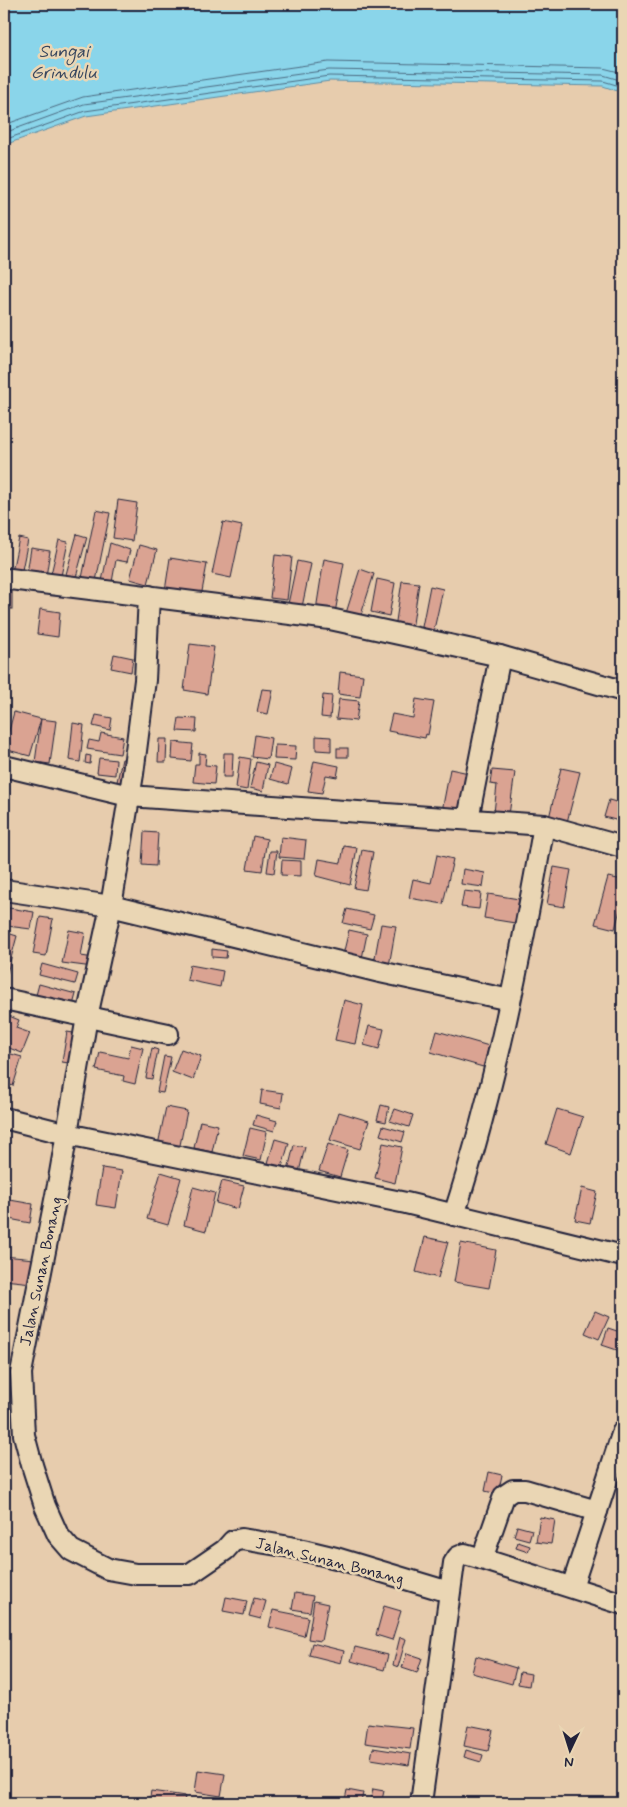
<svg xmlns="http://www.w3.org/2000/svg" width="627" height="1807" viewBox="0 0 627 1807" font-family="Mynerve,sans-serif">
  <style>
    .water { fill: #8ad5ea; stroke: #608da4 }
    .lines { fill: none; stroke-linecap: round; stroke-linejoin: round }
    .shore { stroke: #4c6a81; stroke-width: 1 }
    .building { fill: #daa392; stroke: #22223b }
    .minor-casing { stroke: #22223b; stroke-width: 24 }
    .minor { stroke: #ead6b4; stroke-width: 20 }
    .labels { text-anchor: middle; stroke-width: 5; stroke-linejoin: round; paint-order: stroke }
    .street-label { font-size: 16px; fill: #22223b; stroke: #ead6b4 }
    .water-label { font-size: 18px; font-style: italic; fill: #37465e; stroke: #ead6b4 }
  </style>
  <rect width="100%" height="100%" fill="#e7ccad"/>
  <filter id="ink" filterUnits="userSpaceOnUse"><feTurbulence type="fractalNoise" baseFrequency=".02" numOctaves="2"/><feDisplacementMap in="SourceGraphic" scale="10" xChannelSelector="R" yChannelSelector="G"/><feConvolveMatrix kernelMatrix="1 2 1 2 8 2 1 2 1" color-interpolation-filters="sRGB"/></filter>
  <g filter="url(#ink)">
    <path class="water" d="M4 4H623V93L603 86 330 81 86 116 4 145Z"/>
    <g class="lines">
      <g class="shore">
        <path d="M4 125 83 97 328 62 603 68 623 73"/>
        <path d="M4 133 84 104 329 70 603 75 623 81"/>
        <path d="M4 140 85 111 329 76 603 81 623 87"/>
      </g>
    </g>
    <g class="building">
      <path d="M118 500 137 503 132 541 113 538Z"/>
      <path d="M96 510 110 513 96 581 82 578Z"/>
      <path d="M223 522 242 526 231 578 212 574Z"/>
      <path d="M77 534 87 537 75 581 65 578Z"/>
      <path d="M19 538 28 540 21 575 12 572Z"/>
      <path d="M59 540 68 542 61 576 51 574Z"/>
      <path d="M110 543 130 550 127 562 116 560 112 582 102 581Z"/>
      <path d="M139 545 157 550 148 584 130 579Z"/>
      <path d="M31 548 50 551 45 583 26 580Z"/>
      <path d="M275 555 292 557 287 600 270 598Z"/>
      <path d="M170 558 207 564 201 597 165 591Z"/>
      <path d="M324 559 344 563 335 613 316 610Z"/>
      <path d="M297 561 311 564 302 607 288 604Z"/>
      <path d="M360 569 374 574 360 618 346 613Z"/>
      <path d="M377 579 395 583 389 616 371 612Z"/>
      <path d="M402 581 419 583 412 630 395 628Z"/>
      <path d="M430 586 443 589 433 634 421 632Z"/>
      <rect x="4" y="592" width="8" height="17"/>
      <path d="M40 609 60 612 58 637 37 634Z"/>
      <path d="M190 644 214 647 207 694 184 690Z"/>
      <path d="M114 654 133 658 131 672 111 668Z"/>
      <path d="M340 672 363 675 360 697 338 694Z"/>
      <path d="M262 689 273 690 268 714 257 712Z"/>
      <path d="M323 695 332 696 330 718 321 717Z"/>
      <path d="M339 699 359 701 356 721 336 719Z"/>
      <path d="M416 699 434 702 428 735 426 734 425 738 388 731 392 714 413 718Z"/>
      <path d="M14 712 41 719 30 756 4 749Z"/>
      <path d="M96 715 112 718 110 730 93 726Z"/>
      <path d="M179 718 197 719 196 732 177 731Z"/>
      <path d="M41 719 56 721 50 764 35 762Z"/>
      <path d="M73 723 84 725 80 762 69 760Z"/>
      <path d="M101 733 123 737 120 754 87 749 89 740 99 742Z"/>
      <path d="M255 735 271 738 268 759 252 757Z"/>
      <path d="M316 736 331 737V751L316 750Z"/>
      <path d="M159 739H167L166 762H158Z"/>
      <path d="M173 742 193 744 191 761 172 759Z"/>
      <path d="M275 745 296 746 295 760 274 759Z"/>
      <rect x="337" y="748" width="11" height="9"/>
      <path d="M199 753 206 754 205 765 216 766 214 784 193 782 195 764H199Z"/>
      <path d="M224 753H233L232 777H223Z"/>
      <path d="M86 755 91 756 90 764 85 763Z"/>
      <path d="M240 757 251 759 247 790 236 788Z"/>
      <path d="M99 758 116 760 115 775 97 773Z"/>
      <path d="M122 759 133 761 128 788 116 786Z"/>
      <path d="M314 761 339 766 337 777 326 775 322 793 308 791Z"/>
      <path d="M256 762 268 765 263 791 250 788Z"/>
      <path d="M274 764 292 769 288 784 270 779Z"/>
      <path d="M561 768 580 772 566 826 548 822Z"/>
      <path d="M450 769 469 773 462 814 442 811Z"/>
      <path d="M492 770 515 772 509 815 494 813 497 785 490 784Z"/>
      <path d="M609 800 623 804V822L604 817Z"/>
      <path d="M144 832 158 833 156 866 142 865Z"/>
      <path d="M253 836 267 839 262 871 247 869Z"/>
      <path d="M281 837 306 840 304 859 279 857Z"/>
      <path d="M344 846 357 848 350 885 316 876 319 859 341 863Z"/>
      <path d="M362 850 373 852 366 890 354 888Z"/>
      <path d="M270 851H277L274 873 267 872Z"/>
      <path d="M437 855 453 859 443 904 409 898 413 879 431 883Z"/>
      <path d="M282 860 301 861V876L281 875Z"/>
      <path d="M554 867 571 870 564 907 547 904Z"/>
      <path d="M463 869 485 873 483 887 461 884Z"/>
      <path d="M608 877 623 880V898L615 929 595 924Z"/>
      <path d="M464 891 481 893 479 909 461 907Z"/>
      <path d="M488 894 519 899 515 923 484 918Z"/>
      <path d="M9 908 34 912 31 929 7 926Z"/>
      <path d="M347 909 374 915 370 929 343 923Z"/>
      <path d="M40 917 53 919 46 956 33 954Z"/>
      <path d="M381 924 396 926 389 966 374 963Z"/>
      <path d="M623 927V949L617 947Z"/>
      <path d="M69 930 85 933 81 956 94 958 93 967 62 963Z"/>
      <path d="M349 930 367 934 361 963 342 959Z"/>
      <path d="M4 932 17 936 7 973 4 972Z"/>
      <path d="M212 949 227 951 226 958 212 957Z"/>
      <path d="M42 964 78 974 75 984 39 975Z"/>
      <path d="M190 965 223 971 220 987 187 980Z"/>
      <path d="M39 984 76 994 72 1009 35 999Z"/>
      <path d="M344 1000 363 1005 355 1044 335 1040Z"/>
      <path d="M4 1014 19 1020 16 1028 30 1033 22 1053 4 1046Z"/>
      <path d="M369 1026 384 1029 379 1049 364 1045Z"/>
      <path d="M437 1031 489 1046 483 1067 431 1052Z"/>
      <path d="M67 1032 80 1034 75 1064 62 1062Z"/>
      <path d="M131 1045 143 1048 135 1084 123 1081 124 1076 96 1070 100 1052 128 1058Z"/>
      <path d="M152 1048 158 1050 152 1079 146 1078Z"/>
      <path d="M181 1049 201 1056 193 1080 172 1072Z"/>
      <path d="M4 1052 22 1057 13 1086 4 1083Z"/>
      <path d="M164 1056 171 1057 163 1093 157 1092Z"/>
      <path d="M262 1090 283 1093 281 1108 260 1104Z"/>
      <path d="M381 1105 389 1107 386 1122 377 1120Z"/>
      <path d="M166 1107 187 1111 179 1150 158 1145Z"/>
      <path d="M395 1109 413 1115 409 1127 390 1121Z"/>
      <path d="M557 1109 583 1117 571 1153 546 1144Z"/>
      <path d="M339 1112 369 1121 360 1149 330 1140Z"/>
      <path d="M256 1115 277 1121 274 1131 253 1125Z"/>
      <path d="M200 1121 218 1125 212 1152 194 1148Z"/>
      <path d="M383 1126 405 1132 402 1142 380 1135Z"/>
      <path d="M250 1128 267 1132 261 1160 243 1156Z"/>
      <path d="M275 1139 289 1143 282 1167 268 1163Z"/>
      <path d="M383 1143 402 1147 395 1183 375 1178Z"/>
      <path d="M328 1144 348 1150 340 1177 319 1171Z"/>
      <path d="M294 1145 305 1147 299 1172 288 1170Z"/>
      <path d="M102 1168 122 1171 116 1208 96 1205Z"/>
      <path d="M161 1172 181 1178 168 1225 147 1219Z"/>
      <path d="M222 1181 244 1186 238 1209 216 1203Z"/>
      <path d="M193 1187 215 1193 206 1231 184 1225Z"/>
      <path d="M582 1188 597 1192 590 1223 575 1220Z"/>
      <path d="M4 1199 33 1204 30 1223 4 1218Z"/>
      <path d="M425 1237 448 1242 438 1278 416 1272Z"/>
      <path d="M461 1243 496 1250 489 1288 454 1282Z"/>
      <path d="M4 1256 34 1259 32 1283 4 1280Z"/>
      <path d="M595 1311 609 1317 599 1339 585 1333Z"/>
      <path d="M608 1328 623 1333V1352L602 1345Z"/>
      <path d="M489 1472 502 1475 498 1494 485 1491Z"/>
      <path d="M540 1517 555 1520 551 1544 536 1542Z"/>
      <path d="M517 1526 532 1530 529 1540 514 1536Z"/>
      <path d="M518 1542 530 1546 528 1552 516 1548Z"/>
      <path d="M295 1593 313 1596 310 1612 292 1609Z"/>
      <path d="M226 1597 247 1601 244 1615 223 1611Z"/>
      <path d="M254 1598 266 1601 261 1619 249 1616Z"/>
      <path d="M314 1601 328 1604 321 1641 308 1639Z"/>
      <path d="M384 1606 401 1611 392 1640 376 1635Z"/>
      <path d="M273 1610 308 1617 304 1636 269 1627Z"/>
      <path d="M400 1637 406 1639 398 1667 393 1665Z"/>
      <path d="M312 1643 344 1651 341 1663 309 1655Z"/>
      <path d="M355 1647 388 1655 384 1670 351 1661Z"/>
      <path d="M407 1653 422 1658 417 1673 402 1668Z"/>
      <path d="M476 1656 516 1668 512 1684 472 1673Z"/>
      <path d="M520 1672 531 1674 529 1686 518 1684Z"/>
      <path d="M368 1723 413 1728 410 1749 365 1743Z"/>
      <path d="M468 1725 493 1730 488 1751 464 1746Z"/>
      <path d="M373 1748 411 1754 409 1765 371 1759Z"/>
      <path d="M466 1750 483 1755 481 1762 464 1757Z"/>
      <path d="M198 1770 225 1774 221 1796 195 1792Z"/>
      <path d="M373 1789 384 1791 382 1800 401 1803H370Z"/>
      <path d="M347 1790 363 1793 361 1802 345 1800Z"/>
      <path d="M151 1791 185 1796 184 1803H149Z"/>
    </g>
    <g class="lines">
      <g class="minor-casing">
        <g id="minor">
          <path d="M10 579 330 619 500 656 623 691"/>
          <path d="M149 596 145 680 133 774 111 906 87 1017 58 1185 21 1373 24 1435 32 1465 45 1506 58 1535 71 1550 108 1569 136 1574H190L225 1550 233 1541 242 1539 290 1547 336 1558 449 1592"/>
          <path d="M4 766 129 796 544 825 623 847"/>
          <path d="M468 819 500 656"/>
          <path d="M4 890 111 906 380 972 510 1000"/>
          <path d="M4 999 168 1034"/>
          <path d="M4 1118 67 1134 406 1203 623 1256"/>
          <path d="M454 1215C495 1088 521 956 544 825"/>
          <path d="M482 1559 504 1496 513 1490H525L597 1511 623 1431"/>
          <path d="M572 1587 597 1511"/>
          <path d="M421 1803 454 1563 458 1557 465 1554 482 1559 623 1604"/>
        </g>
      </g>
      <use href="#minor" class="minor"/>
    </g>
  </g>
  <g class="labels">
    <g class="street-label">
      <text transform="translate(40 1271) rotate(-78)" y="6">Jalan Sunan Bonang</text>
      <text transform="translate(330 1560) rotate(14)" y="6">Jalan Sunan Bonang</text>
    </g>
    <g class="water-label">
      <text x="64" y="57">Sungai<tspan x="64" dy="21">Grindulu</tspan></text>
    </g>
  </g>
  <rect width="627" height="1807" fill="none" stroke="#ead6b4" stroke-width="20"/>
  <rect x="10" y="10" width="607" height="1787" fill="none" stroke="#22223b" stroke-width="2" filter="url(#ink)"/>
  <g transform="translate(570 1750) rotate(184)" stroke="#ead6b4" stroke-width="4" paint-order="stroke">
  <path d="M0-4L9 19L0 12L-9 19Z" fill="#22223b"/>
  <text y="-8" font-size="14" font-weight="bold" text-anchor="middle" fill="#22223b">N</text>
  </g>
</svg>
